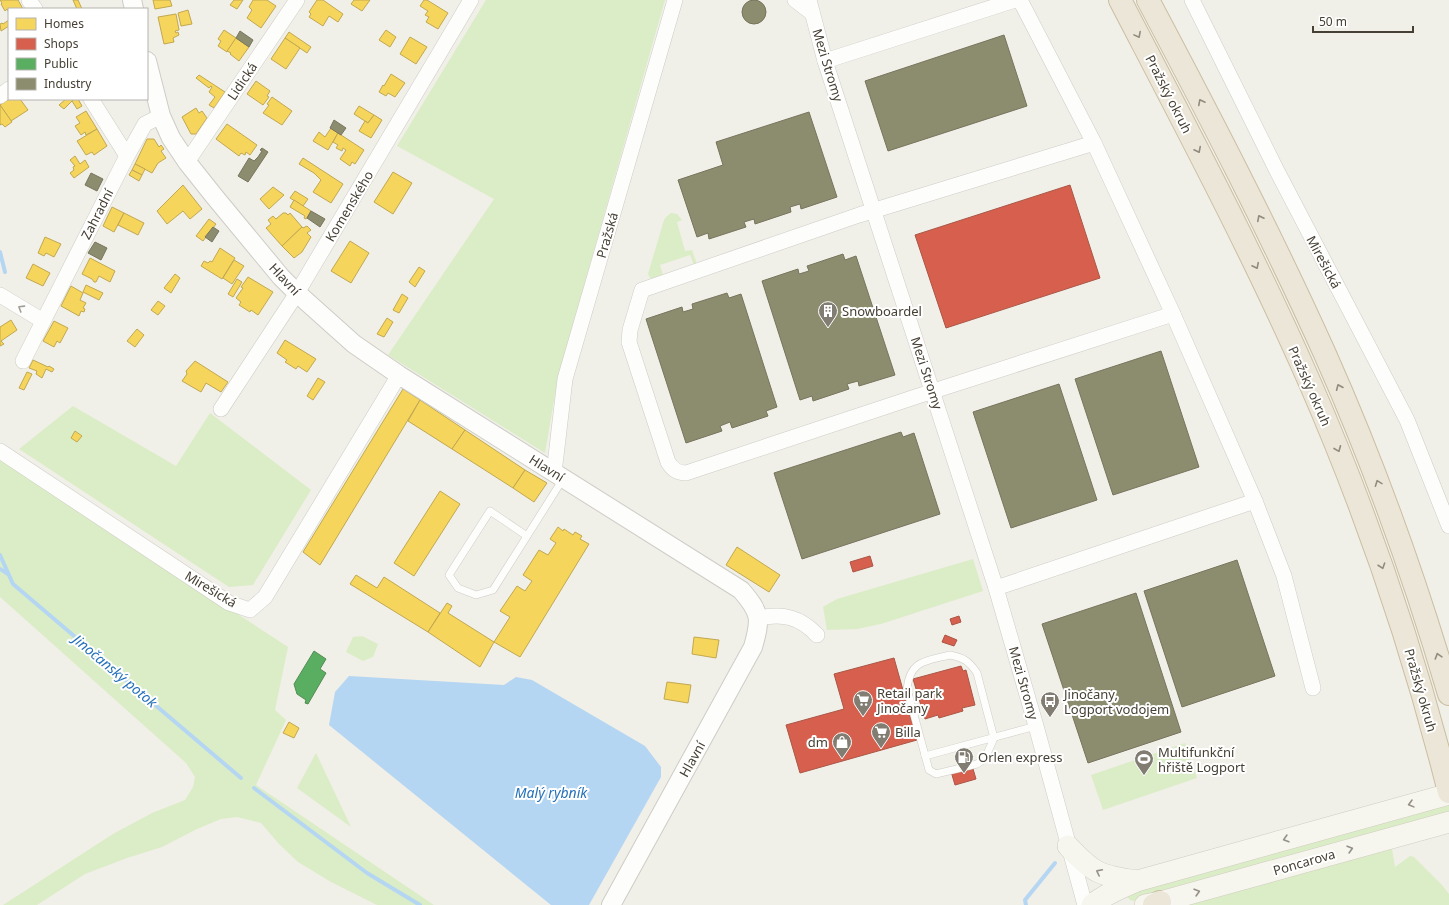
<svg xmlns="http://www.w3.org/2000/svg" width="1449" height="905" viewBox="0 0 1449 905" font-family="'Noto Sans',sans-serif">
  <style>
    .green { fill: #dbedc6 }
    .water { fill: #b5d6f2 }
    .homes { fill: #f6d55c; stroke: #c1a850 }
    .shops { fill: #d6604d; stroke: #ab5646 }
    .public { fill: #5aae61; stroke: #548d54 }
    .industry { fill: #8c8c6e; stroke: #77755d }
    .lines { fill: none; stroke-linecap: round; stroke-linejoin: round }
    .stream { stroke: #b5d6f2; stroke-width: 4 }
    .service-casing { stroke: #ceccc6; stroke-width: 8 }
    .minor-casing { stroke: #ceccc6; stroke-width: 16 }
    .tertiary-casing { stroke: #ceccc6; stroke-width: 20 }
    .secondary-casing { stroke: #d0ccbf; stroke-width: 22 }
    .motorway-casing { stroke: #cabea1; stroke-width: 24 }
    .service { stroke: #fdfdfc; stroke-width: 7 }
    .minor { stroke: #fdfdfc; stroke-width: 15 }
    .tertiary { stroke: #fdfdfc; stroke-width: 18 }
    .secondary { stroke: #f6f5ee; stroke-width: 21 }
    .motorway { stroke: #ece6d8; stroke-width: 22 }
    .oneway { stroke: #918b7e }
    .oneway2 { stroke: #a29e98 }
    .oneway3 { stroke: #959188 }
    .labels { text-anchor: middle; stroke-width: 4; stroke-linejoin: round; paint-order: stroke }
    .street-label { font-size: 13px; fill: #464034; stroke: #fff }
    .poi-label { font-size: 13px; fill: #464034; stroke: #fff; text-anchor: start }
    .water-label { font-size: 14px; font-style: italic; fill: #2571ba; stroke: #fff }
  </style>
  <rect width="100%" height="100%" fill="#f0efe8"/>
  <g class="green">
    <path d="M486 0H665L558 377 545 453 388 355 494 199 397 146Z"/>
    <path d="M671 213 677 214 682 220 677 222 685 251 692 250 696 261V263L694 265 690 255 660 265 663 275 653 278H650L648 274 664 220 666 217Z"/>
    <path d="M73 406 176 466 210 413 311 490 253 585 229 587 19 449Z"/>
    <path d="M0 459 288 647 275 710 286 720 256 785 434 905H377L331 882 298 862 279 844 261 823 237 817 221 819 197 829 162 847 127 858 85 874 37 905H3L113 834 152 813 185 800 193 787 195 777 186 763 0 597Z"/>
    <path d="M973 559 983 591 881 624 857 629 827 630 823 607 837 599Z"/>
    <path d="M362 636 378 644 373 657 363 661 346 652 353 637Z"/>
    <path d="M1185 743 1197 778 1103 810 1091 775Z"/>
    <path d="M316 753 351 827 297 788Z"/>
    <path d="M1449 802V813L1133 901 1130 900 1127 897V894Z"/>
    <path d="M1392 849 1395 867 1410 856 1414 857 1442 885 1449 894V905H1182L1184 903Z"/>
  </g>
  <path class="water" d="M349 676 504 685 516 677 532 680 645 746 661 767V777L589 905H551L329 725 335 692Z"/>
  <g class="homes">
    <path d="M0 0H18L23 9H9V13L7 9 5 11 1 4 2 3Z"/>
    <path d="M73 0H78L82 9H77Z"/>
    <path d="M153 0H170L172 6 155 9Z"/>
    <path d="M234 0H243L237 9 230 5Z"/>
    <path d="M253 0H267L276 6 261 28 247 18 252 10 249 7Z"/>
    <path d="M317 0H323L343 14 338 22 329 16 323 26 309 17 311 14 309 12Z"/>
    <path d="M354 0H370L362 11 351 4Z"/>
    <path d="M424 0H427L448 13 438 29 426 22 429 17 425 15 428 11 420 6Z"/>
    <path d="M188 10 192 24 181 26 178 13Z"/>
    <path d="M176 14 179 30 175 31 176 33 178 32 179 35 173 38 174 42 164 44 158 17Z"/>
    <path d="M9 20V26L1 31 0 24 2 23 3 24Z"/>
    <path d="M224 30 236 38 227 52 218 46 221 41 218 39Z"/>
    <path d="M386 30 396 37 390 47 379 40Z"/>
    <path d="M289 32 311 47 307 53 285 38Z"/>
    <path d="M410 37 427 47 416 64 400 54Z"/>
    <path d="M236 38 249 47 239 61 230 54 231 53 227 51Z"/>
    <path d="M285 38 300 48 286 69 271 59Z"/>
    <path d="M391 74 405 83 395 97 388 93 386 96 379 92 383 85 384 86Z"/>
    <path d="M199 75 225 92 214 108 209 105 215 97 209 92 212 87 211 86 209 88 196 78Z"/>
    <path d="M256 81 270 91 267 96 269 97 263 105 247 94Z"/>
    <path d="M272 97 292 111 282 125 263 113 269 105 267 104Z"/>
    <path d="M9 99H20L28 110 11 121 0 105Z"/>
    <path d="M66 99H74L64 109 59 105Z"/>
    <path d="M74 99H78L82 106 77 109 72 101Z"/>
    <path d="M0 105 12 122 5 127 2 124 0 125Z"/>
    <path d="M359 106 374 115 368 123 354 114Z"/>
    <path d="M196 108 199 113 202 111 207 118 196 134H191L182 117Z"/>
    <path d="M86 111 97 129 86 135 85 132 81 135 75 126 80 123 76 117Z"/>
    <path d="M374 115 382 120 371 138 359 131 365 121 368 123Z"/>
    <path d="M227 124 257 145 250 155 246 152 245 155 241 153 239 156 216 139Z"/>
    <path d="M331 128 338 133 328 150 313 141 319 132 325 137Z"/>
    <path d="M97 129 107 146 94 155 92 152 86 155 77 141Z"/>
    <path d="M338 133 364 150 355 164 352 162 350 166 340 159 346 150 343 148 342 151 336 148 338 145 333 142Z"/>
    <path d="M147 139H154L159 147 161 145 164 149 161 151 166 158 158 163 152 173 135 164Z"/>
    <path d="M75 156 80 164 85 160 89 167 74 178 70 173 74 170 73 167 75 166 70 160Z"/>
    <path d="M303 158 343 184 331 203 313 192 321 180 314 173 299 164Z"/>
    <path d="M135 164 145 169 142 175 132 170Z"/>
    <path d="M132 170 142 175 139 181 129 175Z"/>
    <path d="M393 172 412 183 393 214 374 202Z"/>
    <path d="M183 185 202 209 190 219 183 211 167 224 157 211Z"/>
    <path d="M273 187 284 195 269 209 260 199Z"/>
    <path d="M295 191 308 199 303 206 290 198Z"/>
    <path d="M294 200 311 211 306 219 304 218 305 216 290 207Z"/>
    <path d="M112 207 124 213 114 232 103 226Z"/>
    <path d="M124 213 144 223 138 235 118 225Z"/>
    <path d="M283 213H286L288 215 290 213 302 227 282 246 266 228 271 224 268 220 273 216 276 219Z"/>
    <path d="M209 219 216 224 203 241 196 236Z"/>
    <path d="M307 226 311 230 307 233 311 237 302 252 294 258 282 246 302 227 303 228Z"/>
    <path d="M45 237 61 244 54 257 46 253 44 256 38 253Z"/>
    <path d="M350 241 369 253 351 283 331 271Z"/>
    <path d="M220 248 235 258 222 279 201 266 204 261 208 263 210 261 212 262Z"/>
    <path d="M90 258 115 271 110 282 99 276 96 282H94L92 279 82 274Z"/>
    <path d="M234 260 244 266 232 284 223 278Z"/>
    <path d="M33 264 50 273 43 286 26 278Z"/>
    <path d="M419 267 425 271 415 287 409 282Z"/>
    <path d="M175 274 180 278 171 293 164 288Z"/>
    <path d="M248 277 273 292 258 315 251 310 250 312 239 305 241 302 236 298 243 288 241 287Z"/>
    <path d="M237 279 242 282 233 297 228 294Z"/>
    <path d="M86 285 103 293 99 300 83 292Z"/>
    <path d="M71 286 83 293 80 300 86 303 83 308 85 309 84 312 81 311 79 316 61 306Z"/>
    <path d="M402 294 408 298 399 313 393 310Z"/>
    <path d="M158 301 165 306 158 315 151 310Z"/>
    <path d="M387 318 393 322 384 337 377 334Z"/>
    <path d="M11 320 17 330 1 341 4 344 0 346V327Z"/>
    <path d="M54 321 68 328 60 343 57 341 54 347 43 341Z"/>
    <path d="M137 329 144 335 135 347 127 341Z"/>
    <path d="M285 340 316 359 307 372 298 366 296 369 285 362 287 360 277 353Z"/>
    <path d="M33 360 48 367 49 366 54 369 52 372 46 369 42 378 36 374 37 371 29 368Z"/>
    <path d="M195 361 228 382 221 392 206 383 201 392 182 381 187 374 186 371Z"/>
    <path d="M27 372 32 374 24 390 19 388Z"/>
    <path d="M318 378 325 382 313 400 307 396Z"/>
    <path d="M403 389 420 400 320 565 303 552Z"/>
    <path d="M420 400 465 430 452 449 408 421Z"/>
    <path d="M465 430 525 470 513 488 452 449Z"/>
    <path d="M75 431 82 436 77 442 71 438Z"/>
    <path d="M525 470 547 483 534 502 513 488Z"/>
    <path d="M440 491 460 504 414 576 394 563Z"/>
    <path d="M558 527 563 531 564 529 573 535 575 532 582 536 580 539 589 544 520 657 494 642 510 617 500 611 517 586 525 591 532 581 523 575 539 550 548 555 556 543 550 539Z"/>
    <path d="M737 547 780 575 769 592 726 565Z"/>
    <path d="M356 575 377 588 384 577 440 613 428 632 350 584Z"/>
    <path d="M447 603 452 606 448 613 494 642 480 667 428 632Z"/>
    <path d="M694 637 719 640 716 658 692 654Z"/>
    <path d="M667 682 691 685 688 703 664 699Z"/>
    <path d="M289 722 299 728 294 738 283 733Z"/>
  </g>
  <g class="shops">
    <path d="M1070 185 1100 278 946 328 915 235Z"/>
    <path d="M870 556 873 566 853 572 850 562Z"/>
    <path d="M959 616 961 622 952 625 950 619Z"/>
    <path d="M945 635 957 640 954 646 942 642Z"/>
    <path d="M894 658 917 740 800 773 786 725 844 709 834 674Z"/>
    <path d="M961 666 963 671 966 670 975 705 962 708 963 711 939 718 938 715 925 719 913 679Z"/>
    <path d="M971 762 976 779 955 785 950 768Z"/>
  </g>
  <path class="public" d="M314 651 326 659 320 669 326 673 308 704 305 703 306 700 297 694 294 684Z"/>
  <g class="industry">
    <circle cx="754" cy="12" r="12"/>
    <path d="M240 31 253 40 249 47 236 38Z"/>
    <path d="M1004 35 1027 106 888 151 865 81Z"/>
    <path d="M809 112 837 197 801 209 800 204 790 207 791 212 755 224 754 219 744 222 746 227 709 239 708 233 697 237 678 180 723 165 716 142Z"/>
    <path d="M334 120 346 128 341 135 330 128Z"/>
    <path d="M262 148 268 152 248 182 238 176 249 158 254 161 258 157 262 151 260 150Z"/>
    <path d="M91 173 103 179 97 191 85 185Z"/>
    <path d="M311 211 325 219 320 227 307 218Z"/>
    <path d="M213 227 219 231 212 242 205 237Z"/>
    <path d="M95 242 107 248 101 260 88 253Z"/>
    <path d="M843 254 845 260 856 256 895 375 859 386 858 381 847 384 849 389 813 401 812 396 800 400 762 281 798 269 799 274 809 271 807 266Z"/>
    <path d="M727 293 729 298 741 294 777 407 766 411 768 416 732 428 730 422 720 426 722 431 686 443 646 319 682 307 683 312 693 309 692 304Z"/>
    <path d="M1161 351 1199 467 1113 495 1075 379Z"/>
    <path d="M1059 384 1097 500 1011 528 973 412Z"/>
    <path d="M901 432 903 437 914 433 940 514 802 559 774 473Z"/>
    <path d="M1237 560 1275 676 1182 707 1144 591Z"/>
    <path d="M1136 593 1181 732 1088 763 1042 624Z"/>
  </g>
  <g class="lines">
    <g class="stream">
      <path d="M0 252 5 272"/>
      <path d="M0 555 13 584 241 778"/>
      <path d="M0 569 8 574"/>
      <path d="M254 788 367 873 420 905"/>
      <path d="M1026 905 1025 900 1055 863"/>
    </g>
    <g class="service-casing">
      <g id="service">
        <path d="M527 536 490 511 449 575 458 588 476 595 493 590 563 479"/>
        <path d="M950 655C964 658 969 661 977 673L994 738 987 754 983 760 977 764 936 774 929 770 907 689C910 660 926 661 950 655Z"/>
        <path d="M925 756 1036 726"/>
      </g>
    </g>
    <g class="minor-casing">
      <g id="minor">
        <path d="M29 0 35 9"/>
        <path d="M795 0 812 13"/>
        <path d="M809 0 825 61 996 588 1036 726 1085 905"/>
        <path d="M1020 0 1094 143 1173 314 1255 501"/>
        <path d="M1192 0 1276 169 1407 420 1449 526"/>
        <path d="M825 61 1015 0"/>
        <path d="M0 96 9 89"/>
        <path d="M91 99 127 156"/>
        <path d="M1094 143 859 215 642 290 630 330 629 342 668 462C672 469 677 473 686 473L918 396 1173 314"/>
        <path d="M187 162 297 0"/>
        <path d="M0 295 43 321"/>
        <path d="M23 361 127 156 145 124 161 116"/>
        <path d="M221 409 297 293 471 0"/>
        <path d="M0 451 229 603 250 610 265 597 399 375"/>
        <path d="M554 473 565 379 675 0"/>
        <path d="M996 588 1255 501 1284 576 1313 688"/>
        <path d="M759 618C783 613 800 617 817 635"/>
      </g>
    </g>
    <g class="tertiary-casing">
      <g id="tertiary">
        <path d="M132 0 134 9"/>
        <path d="M147 61 161 116 171 138 187 162 214 196 281 277 297 293 354 344 399 375 741 590C761 613 761 619 753 647L611 905"/>
      </g>
    </g>
    <g class="secondary-casing">
      <g id="secondary">
        <path d="M1068 846C1093 873 1100 876 1137 881"/>
        <path d="M1092 905C1105 894 1121 888 1137 881L1449 794"/>
        <path d="M1145 905 1160 902 1449 822"/>
      </g>
    </g>
    <g class="motorway-casing">
      <g id="motorway">
        <path d="M1120 0C1186 127 1253 253 1310 383 1368 516 1414 652 1449 792"/>
        <path d="M1148 0C1210 117 1271 234 1325 354 1374 464 1415 578 1449 694"/>
        <path d="M1154 905 1160 902"/>
      </g>
    </g>
    <use href="#service" class="service"/>
    <use href="#minor" class="minor"/>
    <use href="#tertiary" class="tertiary"/>
    <use href="#secondary" class="secondary"/>
    <use href="#motorway" class="motorway"/>
  </g>
  <defs><path id="oneway-chevron" d="M-2-3.5L2.5 0L-2 3.5" fill="none" stroke-width="1.6" stroke-linecap="round" stroke-linejoin="round"/></defs>
  <g class="oneway">
    <use href="#oneway-chevron" transform="translate(1138 35) rotate(62)"/>
    <use href="#oneway-chevron" transform="translate(1201 102) rotate(-117)"/>
    <use href="#oneway-chevron" transform="translate(1198 150) rotate(63)"/>
    <use href="#oneway-chevron" transform="translate(1260 218) rotate(-117)"/>
    <use href="#oneway-chevron" transform="translate(1256 266) rotate(64)"/>
    <use href="#oneway-chevron" transform="translate(1339 387) rotate(-113)"/>
    <use href="#oneway-chevron" transform="translate(1338 449) rotate(68)"/>
    <use href="#oneway-chevron" transform="translate(1378 483) rotate(-111)"/>
    <use href="#oneway-chevron" transform="translate(1382 566) rotate(71)"/>
    <use href="#oneway-chevron" transform="translate(1438 656) rotate(-107)"/>
  </g>
  <use class="oneway2" href="#oneway-chevron" transform="translate(21 308) rotate(-148)"/>
  <g class="oneway3">
    <use href="#oneway-chevron" transform="translate(1411 804) rotate(165)"/>
    <use href="#oneway-chevron" transform="translate(1286 839) rotate(164)"/>
    <use href="#oneway-chevron" transform="translate(1350 849) rotate(-16)"/>
    <use href="#oneway-chevron" transform="translate(1099 872) rotate(-153)"/>
    <use href="#oneway-chevron" transform="translate(1197 892) rotate(-16)"/>
  </g>
  <defs>
    <g id="building-pin" transform="scale(1)"><path d="M0 17L-7.5 6A9.5 9.5 0 1 1 7.5 6Z" fill="#827d73" stroke="#fff"/><path d="M-4-6H4V6H1V3H-1V6H-4ZM-2.5-4.3h1.7v1.8h-1.7ZM.8-4.3h1.7v1.8H.8ZM-2.5-1h1.7V.8h-1.7ZM.8-1h1.7V.8H.8Z" fill="#fff"/></g>
    <g id="supermarket-pin" transform="scale(1)"><path d="M0 17L-7.5 6A9.5 9.5 0 1 1 7.5 6Z" fill="#827d73" stroke="#fff"/><path d="M-6-5.5h2.5l.6 2H6L4.5 2H-2.5L-4.4-4H-6ZM-1.5 3.2a1.3 1.3 0 1 0 .1 0ZM3 3.2a1.3 1.3 0 1 0 .1 0Z" fill="#fff"/></g>
    <g id="bus-pin" transform="scale(1)"><path d="M0 17L-7.5 6A9.5 9.5 0 1 1 7.5 6Z" fill="#827d73" stroke="#fff"/><path d="M-5-6H5V4H4V6H2V4H-2V6H-4V4H-5ZM-3.5-4V0h7V-4ZM-3.5 1.2v1.5H-2V1.2ZM2 1.2v1.5H3.5V1.2Z" fill="#fff"/></g>
    <g id="shop-pin" transform="scale(1)"><path d="M0 17L-7.5 6A9.5 9.5 0 1 1 7.5 6Z" fill="#827d73" stroke="#fff"/><path d="M-5-2.5h2.3a2.7 3.5 0 0 1 5.4 0H5L5.5 6h-11ZM-1.5-2.5h3a1.5 2.3 0 0 0-3 0Z" fill="#fff"/></g>
    <g id="fuel-pin" transform="scale(1)"><path d="M0 17L-7.5 6A9.5 9.5 0 1 1 7.5 6Z" fill="#827d73" stroke="#fff"/><path d="M-5.5-6h7V0h2V4h1.3V-2.5L3-4.5l.8-.8L6-3V5H2.5V1h-1V6h-7ZM-4.2-4.7v3.2H.2V-4.7Z" fill="#fff"/></g>
    <g id="stadium-pin" transform="scale(1)"><path d="M0 17L-7.5 6A9.5 9.5 0 1 1 7.5 6Z" fill="#827d73" stroke="#fff"/><path d="M0-5a6.5 5 0 1 0 0 10a6.5 5 0 1 0 0-10ZM-3.5-1.8h7v3.6h-7Z" fill="#fff"/></g>
  </defs>
  <g fill-rule="evenodd">
    <use href="#building-pin" x="828" y="311"/>
    <use href="#supermarket-pin" x="863" y="700"/>
    <use href="#bus-pin" x="1050" y="701"/>
    <use href="#supermarket-pin" x="881" y="732"/>
    <use href="#shop-pin" x="842" y="742"/>
    <use href="#fuel-pin" x="964" y="757"/>
    <use href="#stadium-pin" x="1144" y="759"/>
  </g>
  <g class="labels">
    <g class="street-label">
      <text transform="translate(828 65) rotate(73)" y="5">Mezi Stromy</text>
      <text transform="translate(242 81) rotate(-56)" y="5">Lidická</text>
      <text transform="translate(1169 94) rotate(63)" y="5">Pražský okruh</text>
      <text transform="translate(349 206) rotate(-59)" y="5">Komenského</text>
      <text transform="translate(97 214) rotate(-63)" y="5">Zahradní</text>
      <text transform="translate(607 235) rotate(-74)" y="5">Pražská</text>
      <text transform="translate(1324 262) rotate(62)" y="5">Mirešická</text>
      <text transform="translate(285 279) rotate(47)" y="5">Hlavní</text>
      <text transform="translate(927 373) rotate(72)" y="5">Mezi Stromy</text>
      <text transform="translate(1310 386) rotate(66)" y="5">Pražský okruh</text>
      <text transform="translate(547 468) rotate(32)" y="5">Hlavní</text>
      <text transform="translate(211 589) rotate(31)" y="5">Mirešická</text>
      <text transform="translate(1024 683) rotate(74)" y="5">Mezi Stromy</text>
      <text transform="translate(1421 690) rotate(74)" y="5">Pražský okruh</text>
      <text transform="translate(692 759) rotate(-61)" y="5">Hlavní</text>
      <text transform="translate(1304 862) rotate(-16)" y="5">Poncarova</text>
    </g>
    <g class="poi-label">
      <text x="842" y="316">Snowboardel</text>
      <text x="877" y="698">Retail park<tspan x="877" dy="15">Jinočany</tspan></text>
      <text x="1064" y="699">Jinočany,<tspan x="1064" dy="15">Logport vodojem</tspan></text>
      <text x="895" y="737">Billa</text>
      <text x="828" y="747" text-anchor="end">dm</text>
      <text x="1158" y="757">Multifunkční<tspan x="1158" dy="15">hřiště Logport</tspan></text>
      <text x="978" y="762">Orlen express</text>
    </g>
    <g class="water-label">
      <text transform="translate(115 671) rotate(40)" y="5">Jinočanský potok</text>
      <text x="551" y="798">Malý rybník</text>
    </g>
  </g>
  <rect x="8" y="8" width="140" height="92" fill="#ffffff" stroke="#b5b3ae"/>
  <rect x="16" y="18" width="20" height="12" fill="#f6d55c" stroke="#b5b3ae"/>
  <text x="44" y="28" font-size="12" fill="#464034">Homes</text>
  <rect x="16" y="38" width="20" height="12" fill="#d6604d" stroke="#b5b3ae"/>
  <text x="44" y="48" font-size="12" fill="#464034">Shops</text>
  <rect x="16" y="58" width="20" height="12" fill="#5aae61" stroke="#b5b3ae"/>
  <text x="44" y="68" font-size="12" fill="#464034">Public</text>
  <rect x="16" y="78" width="20" height="12" fill="#8c8c6e" stroke="#b5b3ae"/>
  <text x="44" y="88" font-size="12" fill="#464034">Industry</text>
  <path d="M1313 26v6h100v-6" fill="none" stroke="#464034" stroke-width="2"/>
  <text x="1319" y="26" font-size="12" fill="#464034" stroke="#ffffff" stroke-width="3" paint-order="stroke">50 m</text>
</svg>
